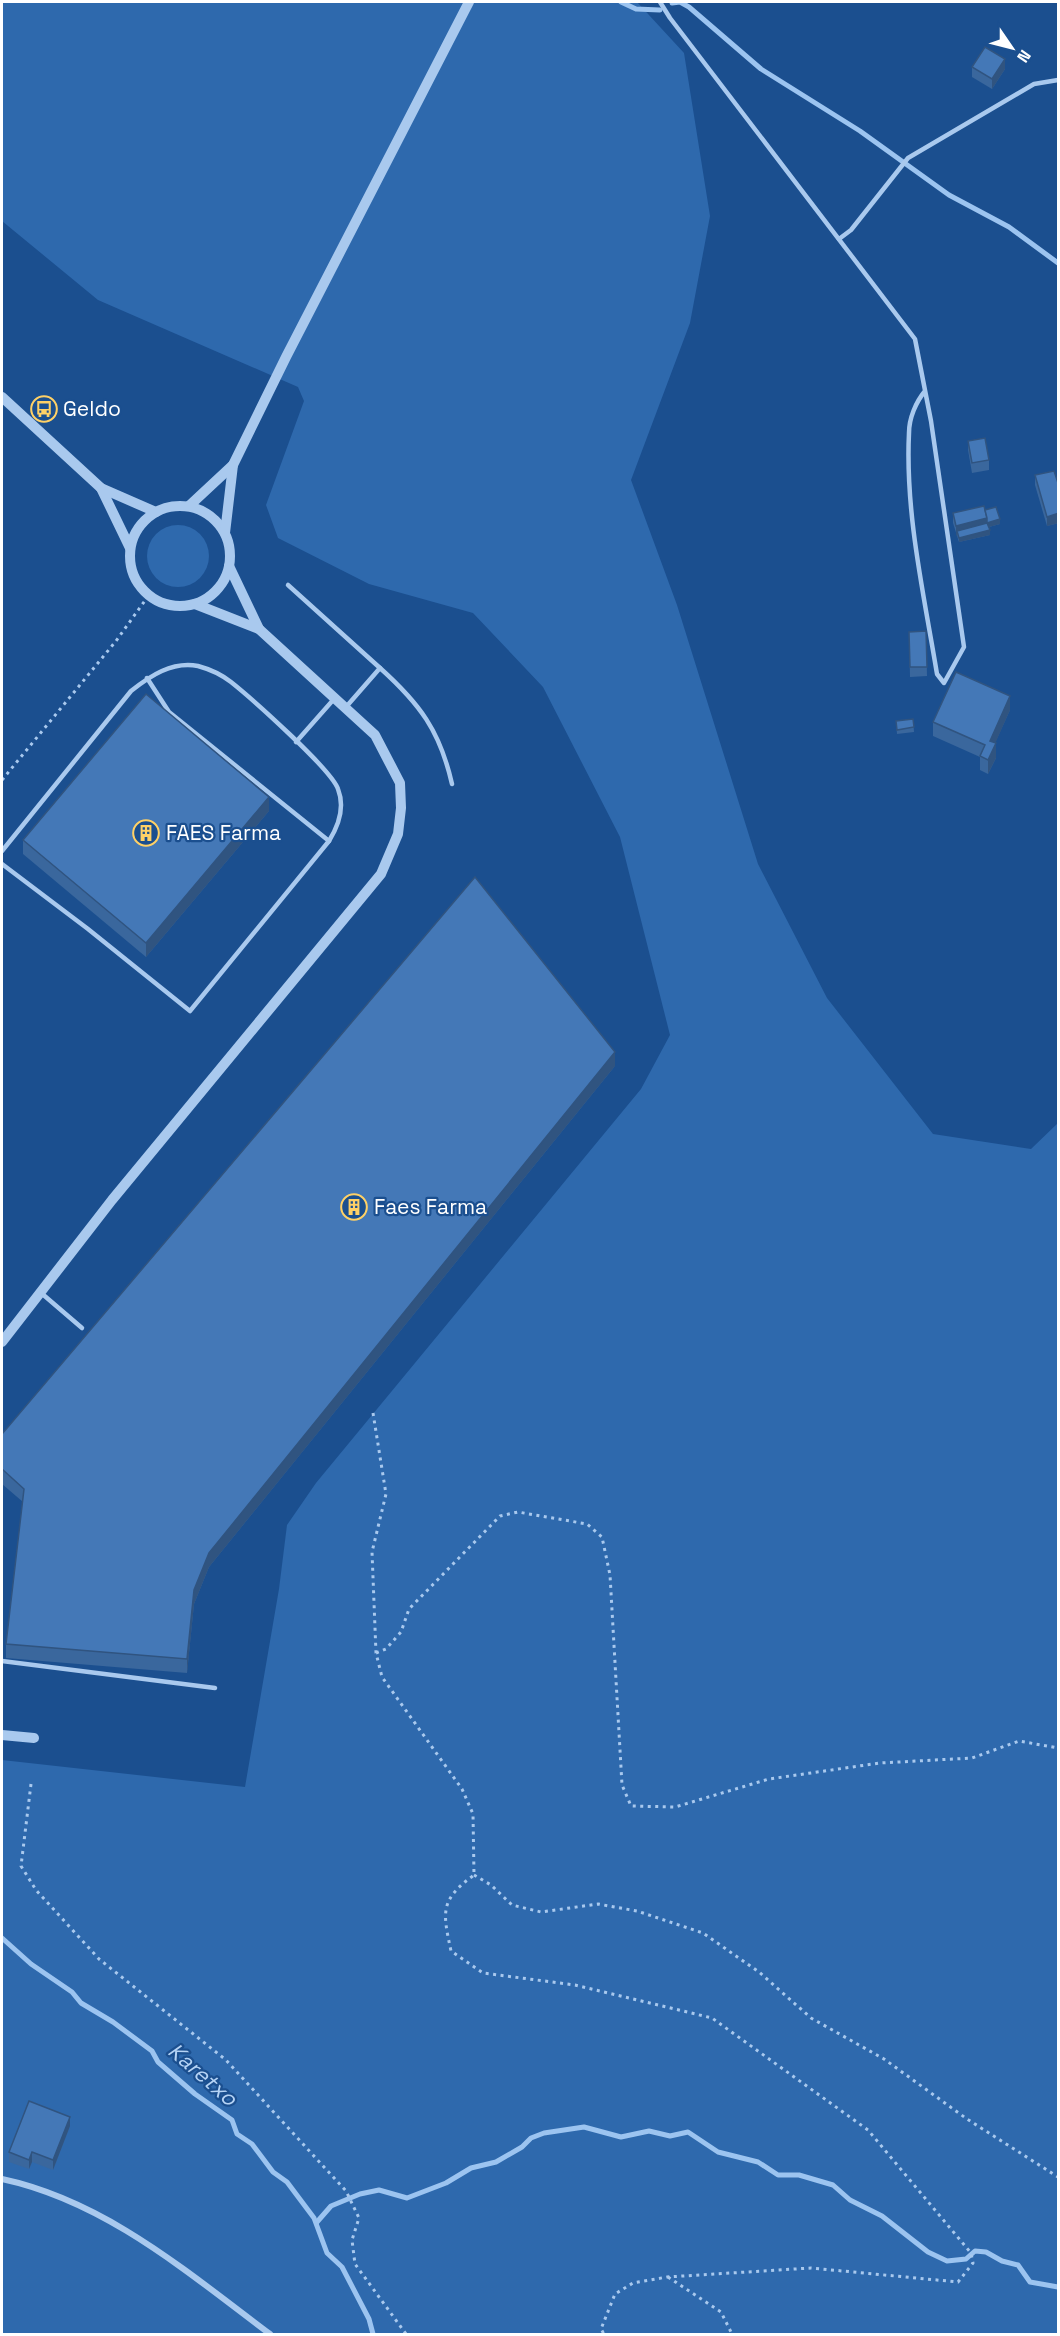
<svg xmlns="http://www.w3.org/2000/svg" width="1060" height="2336" viewBox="0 0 1060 2336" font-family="'Space Grotesk',sans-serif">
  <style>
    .green { fill: #2e69ad }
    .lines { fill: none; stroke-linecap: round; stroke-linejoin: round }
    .stream { stroke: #9cc4f0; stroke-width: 5 }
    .path { stroke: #a9c9ee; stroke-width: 3; stroke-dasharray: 3 4.5; stroke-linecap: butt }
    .service { stroke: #a9c9ee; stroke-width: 4.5 }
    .minor { stroke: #a9c9ee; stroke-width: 6 }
    .tertiary { stroke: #a9c9ee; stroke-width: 10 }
    .wall { fill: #3a679d }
    .shaded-wall { fill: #305480 }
    .building { fill: #4478b7; stroke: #305480; stroke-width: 1.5 }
    .labels { text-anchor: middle; stroke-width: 4.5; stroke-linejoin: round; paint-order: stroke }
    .poi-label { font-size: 21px; fill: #fff; stroke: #1b4f8f; text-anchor: start }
    .water-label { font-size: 22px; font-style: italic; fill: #b5d3f5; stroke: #1b4f8f }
  </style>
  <rect width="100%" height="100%" fill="#1b4f8f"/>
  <g class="green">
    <path d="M2 2H637L684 53 710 216 690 323 631 480 677 605 758 864 827 998 933 1134 1031 1149 1058 1123V2334H2V1760L245 1787 279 1589 287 1525 316 1483 641 1089 670 1035 620 837 543 687 473 613 369 584 278 538 266 505 304 401 298 387 98 300 2 221Z"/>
    <circle cx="178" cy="556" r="31"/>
  </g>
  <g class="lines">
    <g class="stream">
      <path d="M621 2 636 9 660 10"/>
      <path d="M672 3 680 2 689 7 761 69 860 131 949 195 1009 227 1058 263"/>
      <path d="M2 1938 31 1964 72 1992 81 2003 113 2022 152 2051 158 2062 195 2094 232 2120 237 2134 252 2144 273 2172 287 2182 314 2218 327 2253 342 2267 369 2319 373 2334"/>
      <path d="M317 2222 331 2206 360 2194 379 2190 407 2198 446 2183 471 2168 496 2162 522 2147 531 2138 544 2133 584 2127 621 2137 649 2131 670 2136 688 2132 718 2152 758 2162 778 2175H799L833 2185 850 2200 882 2216 928 2252 947 2261 966 2259 975 2251 986 2252 1002 2261 1018 2265 1030 2282 1058 2287"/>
    </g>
    <g class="path">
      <path d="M2 780 116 641 149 595"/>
      <path d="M373 1413 386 1494 372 1552 376 1653 382 1677 462 1789 473 1814 474 1875C439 1900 443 1913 451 1951L483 1973 575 1985 712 2018 868 2130 971 2253 973 2263 958 2282 811 2268 667 2277 633 2283 615 2294 601 2329 604 2334"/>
      <path d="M376 1653 386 1649 401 1632 409 1609 500 1516 518 1512 587 1524 602 1537 610 1575 622 1785 631 1806 675 1807 769 1779 880 1763 972 1758 1019 1741 1058 1748"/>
      <path d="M31 1784 21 1866 36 1890 99 1959 226 2060 346 2191 359 2218 352 2240 355 2264 406 2334"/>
      <path d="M474 1875 491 1885 512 1905 541 1912 598 1904 637 1911 703 1933 759 1972 811 2018 884 2059 967 2119 1058 2177"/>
      <path d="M668 2277 721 2312 732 2334"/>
    </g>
    <g class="service">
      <path d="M660 2 670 18 915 339 931 421 964 647 944 683 937 674C924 595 905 513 909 433 909 418 916 402 925 391"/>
      <path d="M839 239 851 230 908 158 1034 84 1058 80"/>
      <path d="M288 585 380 668"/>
      <path d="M147 678 169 712 329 841"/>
      <path d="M346 707 380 668C420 704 440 731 452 784"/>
      <path d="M296 742 334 699"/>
      <path d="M2 851 131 691C150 676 172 661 198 666 209 669 222 675 231 682 251 698 331 769 338 789 345 807 339 825 329 841L190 1011 88 929 2 864"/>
      <path d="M40 1292 82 1328"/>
      <path d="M2 1661 215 1688"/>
    </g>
    <path class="minor" d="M2 2179C105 2201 187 2272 270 2334"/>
    <g class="tertiary">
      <path d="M2 397 101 488 156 512"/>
      <path d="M101 488 130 548"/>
      <circle cx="180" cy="556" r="50"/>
      <path d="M189 506 233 465"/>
      <path d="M225 533 233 465 286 357 469 2"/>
      <path d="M229 566 259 629"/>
      <path d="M2 1342 112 1200 381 874 398 834 401 808 400 783 375 735 259 629 195 604"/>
      <path d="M2 1735 34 1738"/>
    </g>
  </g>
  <g class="wall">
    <path d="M972 67 1005 69 992 89 972 77Z"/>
    <path d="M968 441 989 460V470L972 473 968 450Z"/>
    <path d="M1035 475 1059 486V523L1047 526 1035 485Z"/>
    <path d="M985 510 1000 524 989 527 990 535 959 542 953 523V513Z"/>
    <path d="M926 631 927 676 910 677 909 632Z"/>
    <path d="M1010 710 995 743 996 758 988 774 980 770V757L933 736V722Z"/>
    <path d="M913 719 914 732 897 734 896 721Z"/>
    <path d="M269 811 146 957 23 854V840Z"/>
    <path d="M615 1066 209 1567 194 1604 187 1673 6 1658V1644L23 1502 2 1484V1434Z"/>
    <path d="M70 2126 53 2170 32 2162 29 2169 9 2162V2152Z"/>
  </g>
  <g class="shaded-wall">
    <path d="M1005 59V69L992 89V79Z"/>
    <path d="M1059 513V523L1047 526V517Z"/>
    <path d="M987 518 1000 519V524L959 535 957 531V535L956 536V526Z"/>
    <path d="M990 530V535L959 542V538Z"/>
    <path d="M1010 696V710L990 755V741Z"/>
    <path d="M996 743V758L988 774V760Z"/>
    <path d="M269 797V811L146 957V943Z"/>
    <path d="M615 1052V1066L209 1567 194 1604 187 1673V1659L194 1590 209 1553Z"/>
    <path d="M70 2117V2126L53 2170V2160Z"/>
    <path d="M32 2152V2162L29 2169V2160Z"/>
  </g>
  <g class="building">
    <path d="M985 47 1005 59 992 79 972 67Z"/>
    <path d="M985 438 989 460 972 463 968 441Z"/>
    <path d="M1054 471 1059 486V513L1047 517 1035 475Z"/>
    <path d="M984 506 987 518 956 526 953 513Z"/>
    <path d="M996 507 1000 519 987 523V518L985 510Z"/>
    <path d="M987 523 990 530 959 538 957 531Z"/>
    <path d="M926 631 927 667H910L909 632Z"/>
    <path d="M956 672 1010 696 990 741 996 743 988 760 980 756 985 745 933 722Z"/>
    <path d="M146 694 269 797 146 943 23 840Z"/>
    <path d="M913 719 914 727 897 730 896 721Z"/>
    <path d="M475 877 615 1052 209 1553 194 1590 187 1659 6 1644 24 1489 2 1469V1434Z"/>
    <path d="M29 2101 70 2117 53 2160 32 2152 29 2160 9 2152Z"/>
  </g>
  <defs>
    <g id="bus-ring" transform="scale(1.35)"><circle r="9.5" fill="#1b4f8f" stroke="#ffd166" stroke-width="1.5"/><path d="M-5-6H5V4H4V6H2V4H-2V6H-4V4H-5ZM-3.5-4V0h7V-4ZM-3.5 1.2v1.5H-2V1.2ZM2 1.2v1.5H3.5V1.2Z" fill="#ffd166"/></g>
    <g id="building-ring" transform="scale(1.35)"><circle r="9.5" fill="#1b4f8f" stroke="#ffd166" stroke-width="1.5"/><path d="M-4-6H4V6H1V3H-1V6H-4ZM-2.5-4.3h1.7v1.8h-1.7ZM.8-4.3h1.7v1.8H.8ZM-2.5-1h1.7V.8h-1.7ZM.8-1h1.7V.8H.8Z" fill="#ffd166"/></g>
  </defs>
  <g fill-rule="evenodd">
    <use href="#bus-ring" x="44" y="409"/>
    <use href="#building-ring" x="146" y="833"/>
    <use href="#building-ring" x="354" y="1207"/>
  </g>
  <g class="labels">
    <g class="poi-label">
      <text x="63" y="416">Geldo</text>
      <text x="166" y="840">FAES Farma</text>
      <text x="374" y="1214">Faes Farma</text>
    </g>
    <g class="water-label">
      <text transform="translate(203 2074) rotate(41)" y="8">Karetxo</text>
    </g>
  </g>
  <rect width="1060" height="2336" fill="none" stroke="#ffffff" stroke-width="6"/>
  <g transform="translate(1012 48) rotate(125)" stroke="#1b4f8f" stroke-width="4.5" paint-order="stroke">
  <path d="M0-4.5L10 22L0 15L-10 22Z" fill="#ffffff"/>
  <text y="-9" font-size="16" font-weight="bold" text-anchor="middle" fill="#ffffff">N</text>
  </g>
</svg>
